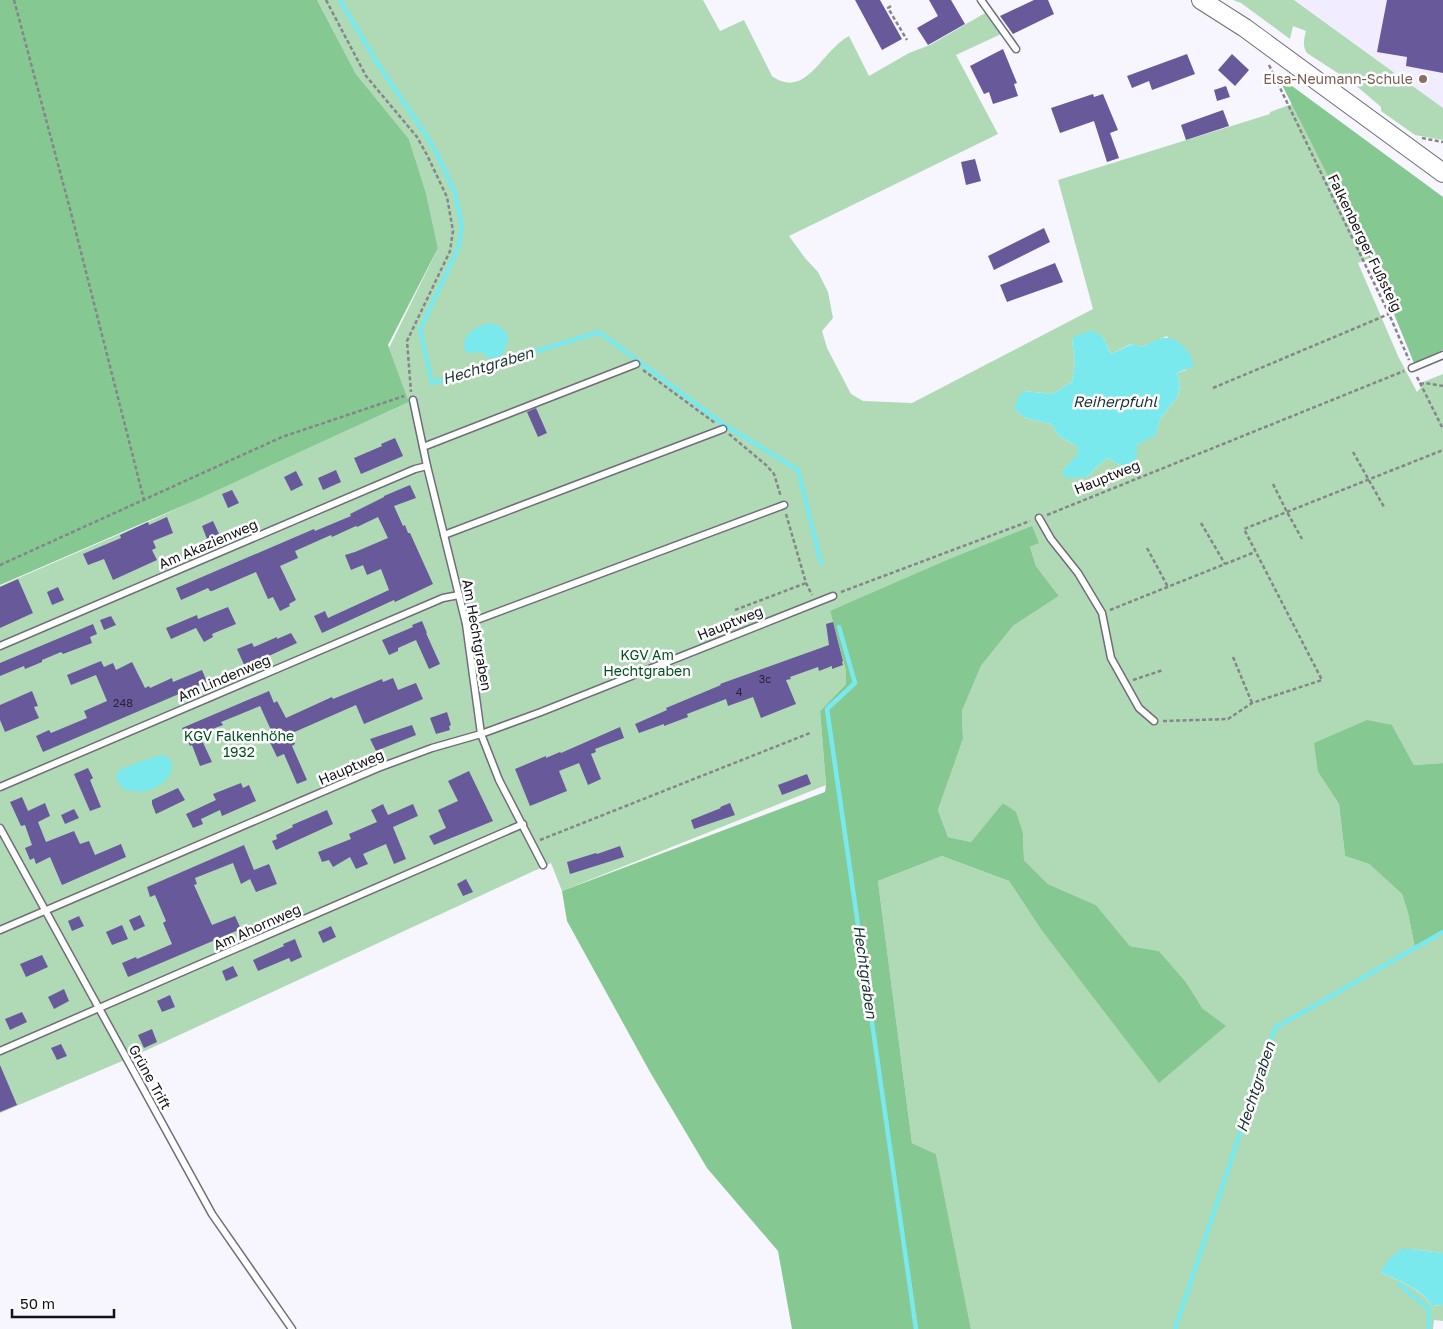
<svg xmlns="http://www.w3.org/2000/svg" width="1443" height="1329" viewBox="0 0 1443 1329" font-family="'Golos Text',sans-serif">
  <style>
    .built { fill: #f1ecff }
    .green { fill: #b0dab6; fill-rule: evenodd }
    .forest { fill: #86c891 }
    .water { fill: #79e9ee }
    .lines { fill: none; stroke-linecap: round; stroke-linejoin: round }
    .stream { stroke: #79e9ee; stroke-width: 4.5 }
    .building { fill: #68599b }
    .lane-casing { stroke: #706e78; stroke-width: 9 }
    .secondary-casing { stroke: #706e78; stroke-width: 20 }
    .path { stroke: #86858b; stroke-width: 2.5; stroke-dasharray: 4 2.5; stroke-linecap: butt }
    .lane { stroke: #fff; stroke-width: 6 }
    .secondary { stroke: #fff; stroke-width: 18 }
    .education-dot { fill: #8d6e63; stroke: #fff; stroke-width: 2 }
    .labels { text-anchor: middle; stroke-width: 5; stroke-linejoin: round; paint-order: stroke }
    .number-label { font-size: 11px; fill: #282336 }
    .education-label { font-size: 14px; fill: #785e54; stroke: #fff; text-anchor: end }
    .street-label { font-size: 14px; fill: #121115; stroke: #fff }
    .park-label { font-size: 14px; fill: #01511f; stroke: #fff }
    .water-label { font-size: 15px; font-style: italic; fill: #1d3232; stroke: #fff }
  </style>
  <rect width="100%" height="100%" fill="#f7f5fe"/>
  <path class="built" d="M1295 0H1443V108L1363 49Z"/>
  <g class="green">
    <path d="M317 0H703L720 31 744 20 772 76C801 97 817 63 836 46 839 42 844 39 849 36L869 76 909 53 930 45 985 13 1001 34 956 55 998 134 789 236 805 258 818 272 828 292 833 318 822 331 827 348 851 394 863 401 912 403 1093 309 1058 180 1270 114V112L1292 104 1370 258 1358 263 1398 356 1417 392 1423 385V382L1443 374V763L1414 765 1392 725 1318 772 1339 804 1345 856 1369 864 1402 894 1408 913 1415 948 1443 932V1253L1411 1249H1401L1380 1272C1399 1281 1420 1288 1432 1306L1443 1305V1321L1434 1320 1433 1329H971L936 1154 912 1143 878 881 942 856 1009 881 1040 928 1203 1009 1186 982 1159 951 1130 946 1096 905 1048 884 1024 860 1023 833 1004 803 971 842 948 837 938 810 963 739 962 711 981 666 1013 626 1059 596 1036 566 1030 547 1039 543 830 611 846 671V684L820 711 826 785 562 891 551 863 134 1056 0 1113V586L150 521 409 402 389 348 438 248 426 193 409 139 356 74ZM1167 336 1186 370 1177 373 1180 384 1178 396 1160 419 1156 434 1137 445V457L1126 469 1108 458 1100 464 1087 477 1062 471 1079 454 1077 446 1059 436 1051 424 1025 418 1015 410 1024 391 1052 394 1072 382 1075 364 1072 338 1103 337 1111 354 1131 344 1142 347Z"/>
    <path d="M1233 0H1294L1443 108V140L1415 135 1381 111V107L1353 83 1307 53C1302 46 1304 39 1306 31L1293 26 1290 39 1241 3Z"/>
  </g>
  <g class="forest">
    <path d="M0 0H317L356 74 409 139 426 193 438 248 388 345 409 402 194 501 0 585Z"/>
    <path d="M1277 75 1443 197V350L1414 363 1378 275Z"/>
    <path d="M1032 526 1039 543 1030 547 1036 566 1059 596 1013 626 981 666 962 711 963 739 938 810 948 837 971 842 1003 803 1016 812 1023 833 1024 860 1048 884 1096 905 1130 946 1159 951 1186 982 1203 1009 1226 1026 1159 1083 1040 928 1009 881 942 856 878 881 912 1143 936 1154 971 1329H792L778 1251 707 1168 650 1072 567 921 562 891 825 792 826 785 820 711 846 684V671L830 611 947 560Z"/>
    <path d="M1367 720 1392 725 1414 765 1443 763V932L1415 948 1408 913 1402 894 1369 864 1345 856 1339 804 1318 772 1314 743Z"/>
  </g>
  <g class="water">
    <path d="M489 323C504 327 513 333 505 349 503 354 501 356 497 359L489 358 481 352 473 353 466 352C458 336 476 327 489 323Z"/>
    <path d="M1091 330 1103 337 1111 354 1132 344 1142 347C1158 340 1167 331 1182 345 1190 353 1191 355 1194 366L1177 373 1180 384 1178 396 1160 419 1156 435 1137 445V457L1132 466 1126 469 1108 458 1100 464 1087 477 1065 478 1062 471 1078 454 1077 446 1059 436 1051 424 1025 418 1015 410 1017 398 1024 391 1052 394 1072 382 1075 364 1072 338Z"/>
    <path d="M163 755C180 761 170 780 158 786 153 789 145 792 139 792 134 791 132 789 127 791 119 786 111 776 121 769L151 758Z"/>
    <path d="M1401 1249H1411L1443 1253V1305L1432 1306C1421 1288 1399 1281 1380 1272L1388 1260Z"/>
  </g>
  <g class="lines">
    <g class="stream">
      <path d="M340 0 378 64 424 132 438 156 455 193 462 227 458 248 420 330 432 383 599 332 723 424 798 470 821 563"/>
      <path d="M839 627 855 683 827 709 916 1329"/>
      <path d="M1400 1285 1429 1309V1329"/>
      <path d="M1175 1329 1275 1028 1443 932"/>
    </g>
  </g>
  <g class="building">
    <path d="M855 0H880L902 39 882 50Z"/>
    <path d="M929 0H951L965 24 928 45 917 28 938 16Z"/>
    <path d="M1034 0H1048L1054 14 1013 34 1000 16Z"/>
    <path d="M1387 0H1443V73L1406 66 1407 57 1377 52Z"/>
    <path d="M1003 49 1017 83 1014 84 1018 96 993 104 989 92 984 94 970 66Z"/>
    <path d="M1187 54 1195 74 1152 90 1149 81 1132 88 1127 76Z"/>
    <path d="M1232 54 1249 70 1235 86 1218 70Z"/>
    <path d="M1226 86 1230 97 1217 101 1214 90Z"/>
    <path d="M1093 94 1094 97 1103 94 1118 130 1110 133 1119 158 1107 162 1094 121 1060 133 1051 108Z"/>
    <path d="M1223 110 1229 126 1186 140 1181 125Z"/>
    <path d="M975 159 981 181 966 185 961 162Z"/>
    <path d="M1044 228 1050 242 994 270 988 256Z"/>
    <path d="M1055 263 1063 282 1007 302 1000 285Z"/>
    <path d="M536 408 547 433 538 437 527 412Z"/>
    <path d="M395 438 403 456 361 474 354 458 382 446 381 444Z"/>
    <path d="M336 470 341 482 323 490 318 478Z"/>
    <path d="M296 471 303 485 291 491 284 477Z"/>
    <path d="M410 485 416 498 394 506 403 526 405 525 408 533H410L433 584 395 602 394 600 322 633 314 616 325 611 328 618 389 590 381 569 367 575 363 565 351 570 345 555 355 552 388 538 378 517 357 527 356 526 332 537 331 535 295 551 298 558 280 566 296 600 289 604 290 606 280 611 273 597 268 599 256 572 212 591H210L208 588 181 600 176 588 181 586 314 529 315 531 351 516 350 514 384 497V496Z"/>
    <path d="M232 490 239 503 228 508 222 494Z"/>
    <path d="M167 517 173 533 153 541 156 548 152 550 157 560 113 580 104 559 88 565 83 554 121 538 120 535 148 522 149 525Z"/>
    <path d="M213 521 219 534 207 539 202 526Z"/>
    <path d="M18 579 33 613 0 628V587Z"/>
    <path d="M58 587 64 600 52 605 47 592Z"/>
    <path d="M228 607 236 624 212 634 213 637 204 642 196 628 171 639 166 628 197 615 198 619Z"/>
    <path d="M111 616 116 625 104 630 100 620Z"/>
    <path d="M422 621 427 633H426L440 664 429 669 416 640 398 648V651L389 655 382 640 413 627 412 625Z"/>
    <path d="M833 622 843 661 842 662 843 665 832 669V666L819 671 818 667 790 677 791 679 786 680 796 704 761 718 753 697 728 706 726 699 687 714 688 717 664 726V724L639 733 635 724 667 710 666 708 721 685 720 684 829 645 826 624Z"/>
    <path d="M93 624 97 634 90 637 92 643 63 654 61 652 42 660V662L25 669 24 666 0 676V663Z"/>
    <path d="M291 633 297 643 245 667 237 649 252 643 254 647 277 637V639Z"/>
    <path d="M101 661 104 667 113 663 116 670 132 662 145 688 149 686 150 688 172 678 173 682 202 670 207 682 43 752 36 736 49 730 51 733 87 718 84 711 107 701 96 675 71 685 67 675Z"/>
    <path d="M393 678 398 690 416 683 423 699 364 724 356 705 290 734 295 744 292 746 307 780 297 784 284 754 277 757 267 736 271 735 269 731 271 730 260 706 221 722 223 725 199 734 212 762 200 766 192 745 190 746 182 728 269 691 274 703 277 701 286 718 332 697 333 699 382 679 383 682Z"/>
    <path d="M32 691 38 706 34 707 39 718 5 732 0 720V705Z"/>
    <path d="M447 712 451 725 449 726 450 730 436 734 430 718Z"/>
    <path d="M412 725 416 735 376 751 370 739Z"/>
    <path d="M620 727 624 738 595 749 596 752 591 754 601 779 588 785 579 763 559 771 567 791 530 806 515 769 546 756V758L560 752 561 753Z"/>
    <path d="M88 768 93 778 90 780 101 807 90 811 74 774Z"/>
    <path d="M469 771 493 821 434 845 429 836 446 828 438 810 458 801 448 781Z"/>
    <path d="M807 774 811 784 782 795 778 785Z"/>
    <path d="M241 783 243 788 249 785 256 801 222 816 220 810 201 819 203 824 193 828 186 814 216 800 213 794Z"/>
    <path d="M178 788 185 800 156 814 152 804V800Z"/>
    <path d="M22 797 28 811 45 803 50 816 38 822 46 842 74 831 80 844 89 841 95 855 121 844 126 857 62 885 50 857 36 864 34 858 30 860 25 848 32 845 25 825 21 826 10 802Z"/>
    <path d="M730 803 735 815 694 829 691 820 721 808 720 807Z"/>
    <path d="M383 804 388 815 413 804 418 816 393 827 406 859 394 864 386 844 363 854 368 864 356 869 350 857 333 867 329 860 322 862 318 852 351 839 349 834 377 822 371 810Z"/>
    <path d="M74 809 79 818 65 824 61 815Z"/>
    <path d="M327 810 333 824 276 850 272 841 277 839 276 835 293 827 292 825Z"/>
    <path d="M244 845 254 870 269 864 277 884 256 892 250 879 241 884 233 863 195 878 197 884 194 885 212 925 235 916 241 929 128 977 122 963 136 957 137 959 172 944 163 923 166 921 155 895 150 897 147 887Z"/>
    <path d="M620 846 624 857 570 874 567 862 596 853 597 854Z"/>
    <path d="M466 879 473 892 463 896 457 884Z"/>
    <path d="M140 915 145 926 134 931 129 920Z"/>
    <path d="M79 916 84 926 72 931 68 921Z"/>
    <path d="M122 925 128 939 112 945 106 932Z"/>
    <path d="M331 926 336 937 323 943 318 932Z"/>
    <path d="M295 939 302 957 291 962 289 958 258 971 253 960 284 946 283 944Z"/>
    <path d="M42 955 48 967 26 977 20 964Z"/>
    <path d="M233 966 238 976 226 981 222 971Z"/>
    <path d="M64 989 69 1001 54 1009 48 997Z"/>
    <path d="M170 995 175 1007 162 1012 157 1001Z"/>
    <path d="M22 1012 27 1022 10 1030 5 1019Z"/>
    <path d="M152 1029 157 1042 144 1048 138 1035Z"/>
    <path d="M61 1044 67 1056 57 1060 51 1048Z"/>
    <path d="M0 1065 17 1105 0 1112Z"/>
  </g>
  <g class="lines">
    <g class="lane-casing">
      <g id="lane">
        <path d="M981 0 1016 49"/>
        <path d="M1412 368 1443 355"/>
        <path d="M413 400 427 466 466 624 481 734 499 780 543 865"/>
        <path d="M423 447 636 364"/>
        <path d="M1039 518 1051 539 1078 573 1102 613 1111 658 1139 708 1154 721"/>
        <path d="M444 535 723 429"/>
        <path d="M466 624 784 505"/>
        <path d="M0 646 415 469 427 466"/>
        <path d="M0 787 443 598 459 595"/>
        <path d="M0 828 212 1214 292 1329"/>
        <path d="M0 930 378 768 432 748 481 734 541 712 833 596"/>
        <path d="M0 1051 523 824"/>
      </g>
    </g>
    <g class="secondary-casing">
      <path id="secondary" d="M1201 0 1245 28 1443 173"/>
    </g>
    <g class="path">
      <path d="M14 0 70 209 144 500"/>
      <path d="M326 0 366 76 417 137 427 155 447 197 453 231 450 251 407 341 411 392"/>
      <path d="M891 6 888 8 907 40"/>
      <path d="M1269 65 1389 314 1409 360"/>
      <path d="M1422 138 1443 142"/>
      <path d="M643 370 715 423"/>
      <path d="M1417 377 1443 429"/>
      <path d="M1420 384 1425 383 1443 386"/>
      <path d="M1213 388 1389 314"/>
      <path d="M729 434 766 465 774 474 781 497"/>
      <path d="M1353 452 1384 507"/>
      <path d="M1273 484 1287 512 1302 539"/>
      <path d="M786 514 806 583 812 595"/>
      <path d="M1047 515 1404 371"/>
      <path d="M1201 523 1225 564"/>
      <path d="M1147 548 1168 587"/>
      <path d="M0 565 282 437 404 396"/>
      <path d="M841 592 1030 521"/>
      <path d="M735 610 806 583"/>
      <path d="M1110 610 1255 552"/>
      <path d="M1233 657 1252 703"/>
      <path d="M1133 680 1163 670"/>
      <path d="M1163 721 1228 719 1252 703 1322 680 1244 529 1443 450"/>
      <path d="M540 840 810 733"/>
    </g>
    <use href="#lane" class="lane"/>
    <use href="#secondary" class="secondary"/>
  </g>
  <circle class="education-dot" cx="1423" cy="79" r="5"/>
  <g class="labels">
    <g class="number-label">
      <text x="765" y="683">3c</text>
      <text x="739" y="696">4</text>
      <text x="123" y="707">248</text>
    </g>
    <g class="education-label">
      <text x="1413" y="84">Elsa-Neumann-Schule</text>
    </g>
    <g class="street-label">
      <text transform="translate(1365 243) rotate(64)" y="5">Falkenberger Fußsteig</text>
      <text transform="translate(1107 477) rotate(-22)" y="5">Hauptweg</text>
      <text transform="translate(208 544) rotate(-23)" y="5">Am Akazienweg</text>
      <text transform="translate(730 623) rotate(-22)" y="5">Hauptweg</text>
      <text transform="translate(477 635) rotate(80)" y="5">Am Hechtgraben</text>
      <text transform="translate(224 678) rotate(-23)" y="5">Am Lindenweg</text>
      <text transform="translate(351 767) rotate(-23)" y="5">Hauptweg</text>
      <text transform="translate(257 927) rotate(-24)" y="5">Am Ahornweg</text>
      <text transform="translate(150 1077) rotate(61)" y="5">Grüne Trift</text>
    </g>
    <g class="park-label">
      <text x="647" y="660">KGV Am<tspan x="647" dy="16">Hechtgraben</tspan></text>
      <text x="239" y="741">KGV Falkenhöhe<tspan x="239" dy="16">1932</tspan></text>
    </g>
    <g class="water-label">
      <text transform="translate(488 366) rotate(-17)" y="5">Hechtgraben</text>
      <text x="1115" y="407">Reiherpfuhl</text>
      <text transform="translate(865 972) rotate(82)" y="5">Hechtgraben</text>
      <text transform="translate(1256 1087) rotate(-72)" y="5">Hechtgraben</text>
    </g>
  </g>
  <path d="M12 1309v8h102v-8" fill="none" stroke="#121115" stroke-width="2.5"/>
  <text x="20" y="1309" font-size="15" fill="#121115" stroke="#ffffff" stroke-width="4" paint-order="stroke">50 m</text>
</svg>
